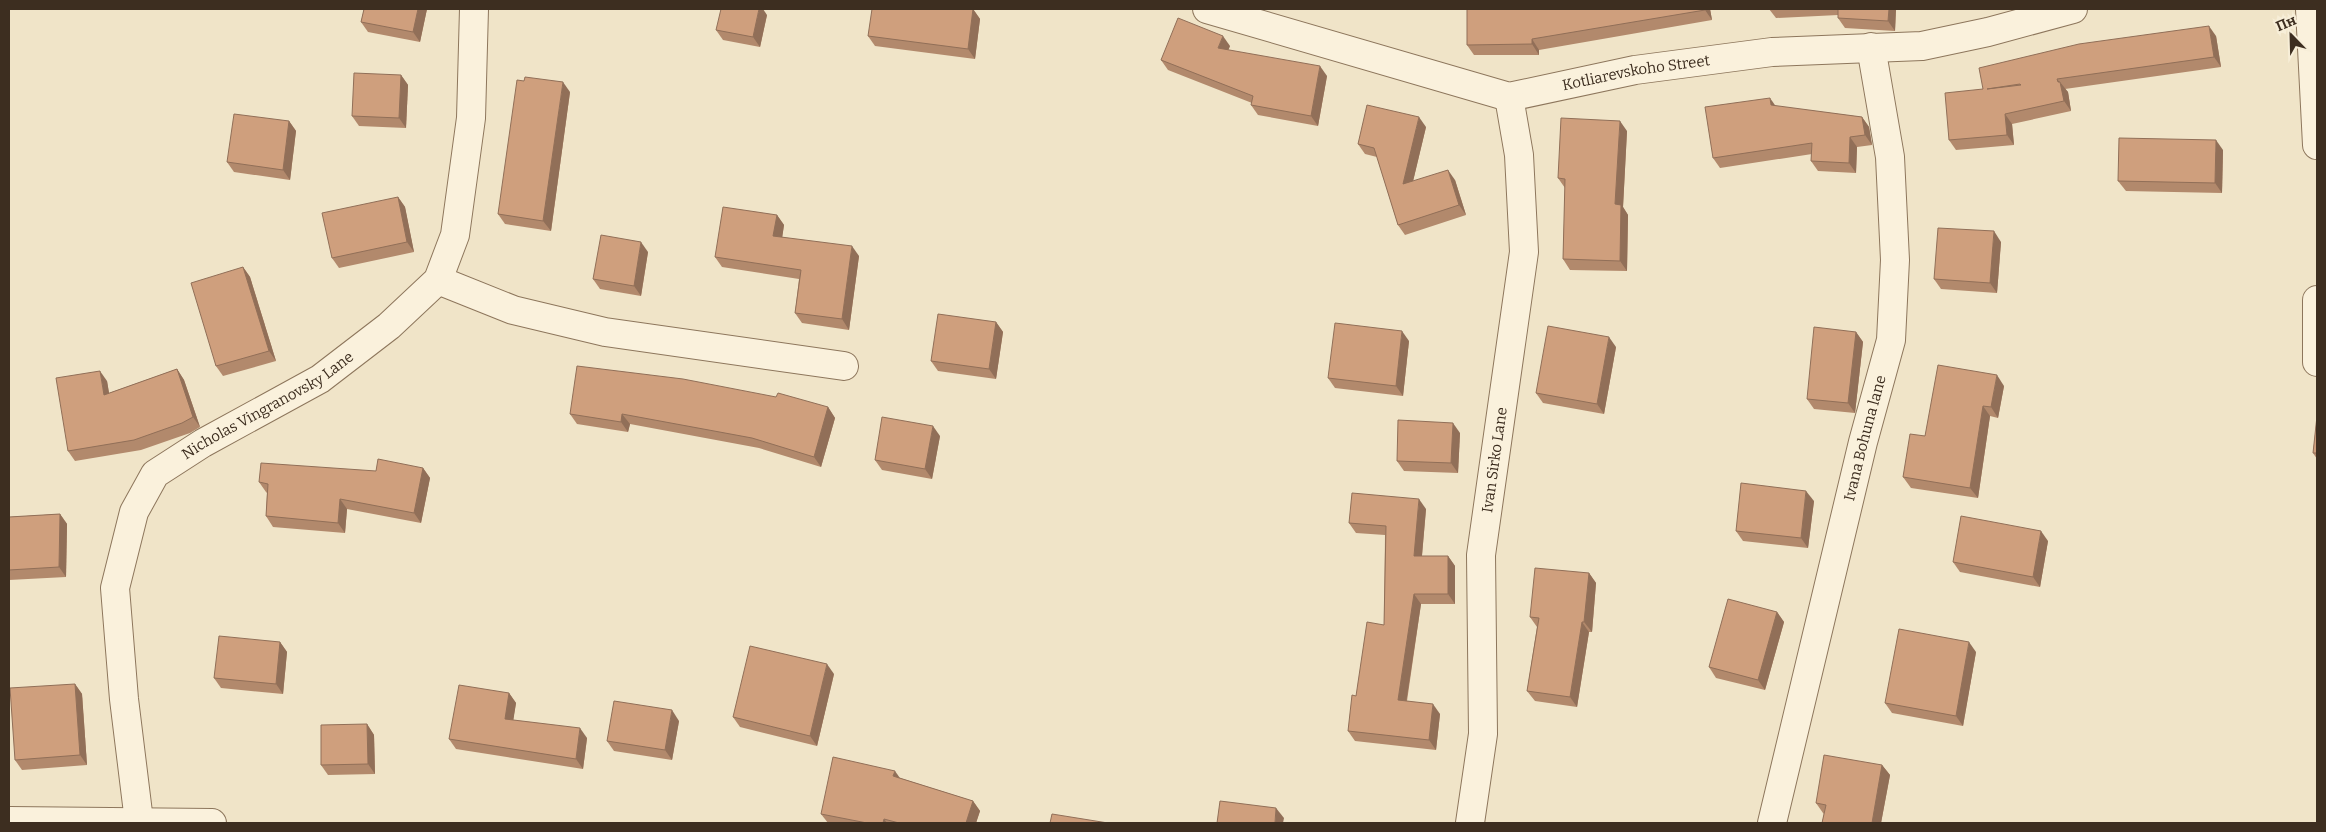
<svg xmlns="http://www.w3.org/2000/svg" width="2326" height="832" viewBox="0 0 2326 832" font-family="Bitter,serif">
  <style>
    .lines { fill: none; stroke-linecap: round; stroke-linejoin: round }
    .minor-casing { stroke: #8d765c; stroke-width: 30 }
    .minor { stroke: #faf1dc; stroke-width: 28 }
    .wall { fill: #b2896c }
    .shaded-wall { fill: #916f58 }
    .building { fill: #cf9f7d; stroke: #916f58; fill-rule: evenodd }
    .labels { text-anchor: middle; stroke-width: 4; stroke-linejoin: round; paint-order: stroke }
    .street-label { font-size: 15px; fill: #3d2e20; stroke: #f7eed8 }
  </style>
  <rect width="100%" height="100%" fill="#f0e4c8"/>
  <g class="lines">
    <g class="minor-casing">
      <g id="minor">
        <path id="s1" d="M1207 9 1509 97 1635 70 1772 52 1922 46 1988 32 2073 9"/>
        <path d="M2310 9 2317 145"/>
        <path d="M438 280 513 310 605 332 844 366"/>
        <path d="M2317 300V362"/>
        <path d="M9 821 212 823"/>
        <path id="s2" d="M139 821 124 699 115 588 134 512 155 474 203 443 320 379 389 326 438 280 455 235 471 118 474 9"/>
        <path id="s3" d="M1470 823 1483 734 1481 555 1524 252 1519 155 1509 97"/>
        <path id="s4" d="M1772 823 1863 442 1891 340 1895 260 1890 157 1871 47"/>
      </g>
    </g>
    <use href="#minor" class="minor"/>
  </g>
  <g class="wall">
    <path d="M364 9H427L420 42 368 32 361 22Z"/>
    <path d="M973 9 980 19 975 59 875 46 868 36Z"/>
    <path d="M1467 9H1710L1712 20 1539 50V55H1474L1467 45Z"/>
    <path d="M1769 9H1896L1895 31 1845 28 1838 18V15L1776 18Z"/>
    <path d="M767 15 760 47 723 40 716 30Z"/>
    <path d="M2216 36 2221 67 2065 89 2068 92 2071 111 2012 124 2014 145 1956 150 1949 140 1983 89Z"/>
    <path d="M1230 46 1228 50 1327 76 1318 126 1258 115 1251 105 1252 103 1168 70 1161 60Z"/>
    <path d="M401 75 408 85 406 128 359 126 352 116Z"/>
    <path d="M570 92 551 231 505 224 498 214Z"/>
    <path d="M1776 106 1862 117 1869 127 1872 145 1857 147 1856 173 1818 171 1811 161 1812 154 1720 168 1713 158Z"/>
    <path d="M289 121 296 131 290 180 234 172 227 162Z"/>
    <path d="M1426 127 1413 181 1455 180 1466 215 1405 235 1398 225 1377 157 1365 154 1358 144Z"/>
    <path d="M1627 131 1623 207 1628 215 1627 271 1570 270 1563 259 1565 188 1558 178Z"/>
    <path d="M2223 150 2222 193 2126 191 2118 181Z"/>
    <path d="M398 197 405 207 414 252 339 268 332 258Z"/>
    <path d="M777 215 784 225 782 237 859 256 849 330 802 323 795 313 799 279 722 267 715 257Z"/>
    <path d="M2001 242 1997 293 1941 289 1934 279Z"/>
    <path d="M648 252 641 296 600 289 593 279Z"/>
    <path d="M243 267 250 277 276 361 223 376 216 366Z"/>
    <path d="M996 322 1003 332 996 379 938 371 931 361Z"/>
    <path d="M1856 332 1863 342 1855 413 1814 409 1807 399Z"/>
    <path d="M1409 341 1403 396 1335 388 1328 378Z"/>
    <path d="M1616 347 1604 414 1543 403 1536 393Z"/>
    <path d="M177 369 184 380 200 427 190 433 141 450 75 461 68 451 107 381 109 393Z"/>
    <path d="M2004 386 1998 418 1990 416 1978 498 1911 488 1903 477 1925 436Z"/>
    <path d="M828 407 835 418 821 467 759 448 630 424 628 432 577 424 570 414Z"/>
    <path d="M2317 416V459L2313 453Z"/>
    <path d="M1460 433 1458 473 1404 471 1397 461Z"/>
    <path d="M940 436 932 479 882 470 875 460Z"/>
    <path d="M423 468 430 478 421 523 347 509 345 533 273 527 266 516 267 493 266 492 259 482 376 471Z"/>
    <path d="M1814 501 1808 548 1743 541 1736 531Z"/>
    <path d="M1426 509 1422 556H1448L1455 566V604H1421L1407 701 1440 714 1436 750 1355 741 1348 731 1356 696 1384 625 1385 535 1356 533 1349 523Z"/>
    <path d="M60 514 67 524 66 577 9 580V517Z"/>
    <path d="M2048 541 2040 587 1960 572 1953 562Z"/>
    <path d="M1589 573 1596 583 1592 632H1589L1577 707 1535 701 1527 691 1537 627 1530 617Z"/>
    <path d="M1777 612 1784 622 1765 690 1716 678 1709 667Z"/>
    <path d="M280 642 287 652 283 694 221 688 214 678Z"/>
    <path d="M1976 652 1963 726 1892 713 1885 703Z"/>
    <path d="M834 674 817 746 740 727 733 717Z"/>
    <path d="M75 684 82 694 87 765 22 770 15 760Z"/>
    <path d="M509 693 516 703 513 720 587 738 583 769 456 749 449 739Z"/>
    <path d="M679 721 672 760 614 751 607 741Z"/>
    <path d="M367 724 374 735 375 774 328 775 321 765Z"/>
    <path d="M1882 765 1890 775 1881 823H1822L1824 814 1823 813 1816 803Z"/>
    <path d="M900 778 973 801 980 811 976 823H828L821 814Z"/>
  </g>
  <g class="shaded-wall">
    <path d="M418 9H427L420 42 413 32Z"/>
    <path d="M759 9H763L767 15 760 47 753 37Z"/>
    <path d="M973 9 980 19 975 59 968 49Z"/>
    <path d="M1704 9H1710L1712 20 1705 10Z"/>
    <path d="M1889 9H1896L1895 31 1888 21Z"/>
    <path d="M2209 26 2216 36 2221 67 2214 57Z"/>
    <path d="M1223 36 1230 46 1225 58 1218 48Z"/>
    <path d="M1532 39 1539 50V55L1532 44Z"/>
    <path d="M1320 66 1327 76 1318 126 1311 116Z"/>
    <path d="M401 75 408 85 406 128 399 118Z"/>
    <path d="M2057 79 2061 84 2060 82 2068 92 2071 111 2064 101Z"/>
    <path d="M563 82 570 92 551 231 543 221Z"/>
    <path d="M1770 98 1777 108 1771 105Z"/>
    <path d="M2005 114 2012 124 2014 145 2007 135Z"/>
    <path d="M1419 117 1426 127 1410 194 1403 184Z"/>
    <path d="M1862 117 1869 127 1872 145 1865 135Z"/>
    <path d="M289 121 296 131 290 180 283 170Z"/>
    <path d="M1620 121 1627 131 1623 207 1628 215 1627 271 1620 261 1615 204Z"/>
    <path d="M1850 137 1857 147 1856 173 1849 163Z"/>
    <path d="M2216 140 2223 150 2222 193 2215 183Z"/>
    <path d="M1448 170 1455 180 1466 215 1459 205Z"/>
    <path d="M398 197 405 207 414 252 407 242Z"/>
    <path d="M777 215 784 225 781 246 773 236Z"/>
    <path d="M1994 231 2001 242 1997 293 1990 283Z"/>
    <path d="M641 242 648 252 641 296 634 286Z"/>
    <path d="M852 246 859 256 849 330 842 319Z"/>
    <path d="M243 267 250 277 276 361 269 351Z"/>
    <path d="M996 322 1003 332 996 379 989 369Z"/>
    <path d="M1402 331 1409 341 1403 396 1396 386Z"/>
    <path d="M1856 332 1863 342 1855 413 1848 403Z"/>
    <path d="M1609 337 1616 347 1604 414 1597 404Z"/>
    <path d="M177 369 184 380 200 427 193 417Z"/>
    <path d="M100 371 107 381 111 405 104 395Z"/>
    <path d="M1997 375 2004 386 1998 418 1991 407Z"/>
    <path d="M1983 406 1990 416 1978 498 1970 488Z"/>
    <path d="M828 407 835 418 821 467 814 457Z"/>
    <path d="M622 414 630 424 628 432 621 422Z"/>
    <path d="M1453 423 1460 433 1458 473 1451 463Z"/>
    <path d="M933 426 940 436 932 479 925 469Z"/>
    <path d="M423 468 430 478 421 523 414 513Z"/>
    <path d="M1806 491 1814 501 1808 548 1801 538Z"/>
    <path d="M340 499 347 509 345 533 338 523Z"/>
    <path d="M1419 499 1426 509 1421 566 1414 556Z"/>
    <path d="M60 514 67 524 66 577 59 567Z"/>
    <path d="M2041 531 2048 541 2040 587 2033 577Z"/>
    <path d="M1448 556 1455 566V604L1448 594Z"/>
    <path d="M1589 573 1596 583 1592 632 1584 622Z"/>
    <path d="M1414 594 1421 604 1405 710 1398 700Z"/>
    <path d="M1777 612 1784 622 1765 690 1758 680Z"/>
    <path d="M1582 622 1589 632 1577 707 1570 697Z"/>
    <path d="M280 642 287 652 283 694 276 684Z"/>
    <path d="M1969 642 1976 652 1963 726 1956 716Z"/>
    <path d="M827 664 834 674 817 746 810 736Z"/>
    <path d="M75 684 82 694 87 765 80 755Z"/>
    <path d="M509 693 516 703 512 729 505 719Z"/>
    <path d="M1433 704 1440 714 1436 750 1429 740Z"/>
    <path d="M672 710 679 721 672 760 665 750Z"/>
    <path d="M367 724 374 735 375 774 368 764Z"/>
    <path d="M580 728 587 738 583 769 576 759Z"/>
    <path d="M1882 765 1890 775 1881 823H1872Z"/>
    <path d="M895 771 902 781 893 776Z"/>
    <path d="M973 801 980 811 976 823H966Z"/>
    <path d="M1276 808 1284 818 1283 823H1275Z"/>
    <path d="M884 819 887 823H883Z"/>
  </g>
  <g class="building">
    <path d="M364 9H418L413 32 361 22Z"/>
    <path d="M721 9H759L753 37 716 30Z"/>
    <path d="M872 9H973L968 49 868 36Z"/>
    <path d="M1467 9H1704L1705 10 1532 39V44L1467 45Z"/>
    <path d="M1838 9H1889L1888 21 1838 18Z"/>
    <path d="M1178 18 1223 36 1218 48 1320 66 1311 116 1251 105 1253 96 1161 60Z"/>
    <path d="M2209 26 2214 57 2057 79 2058 82H2060L2064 101 2005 114 2007 135 1949 140 1945 93 1983 89 1979 68 2079 44ZM2020 84 2021 85 1987 89Z"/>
    <path d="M354 73 401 75 399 118 352 116Z"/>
    <path d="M525 77 563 82 543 221 498 214 517 80 524 81Z"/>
    <path d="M1770 98 1771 105 1862 117 1865 135 1850 137 1849 163 1811 161 1812 143 1713 158 1705 107Z"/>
    <path d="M1367 105 1419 117 1403 184 1448 170 1459 205 1398 225 1374 148 1358 144Z"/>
    <path d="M234 114 289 121 283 170 227 162Z"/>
    <path d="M1561 118 1620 121 1615 204 1621 205 1620 261 1563 259 1565 179 1558 178Z"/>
    <path d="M2119 138 2216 140 2215 183 2118 181Z"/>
    <path d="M398 197 407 242 332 258 322 213Z"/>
    <path d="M723 207 777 215 773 236 852 246 842 319 795 313 801 270 715 257Z"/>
    <path d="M1938 228 1994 231 1990 283 1934 279Z"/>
    <path d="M601 235 641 242 634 286 593 279Z"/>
    <path d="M243 267 269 351 216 366 191 283Z"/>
    <path d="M938 314 996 322 989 369 931 361Z"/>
    <path d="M1335 323 1402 331 1396 386 1328 378Z"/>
    <path d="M1548 326 1609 337 1597 404 1536 393Z"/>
    <path d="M1814 327 1856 332 1848 403 1807 399Z"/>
    <path d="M1938 365 1997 375 1991 407 1983 406 1970 488 1903 477 1910 434 1925 436Z"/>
    <path d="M577 366 683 379 776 397 778 393 828 407 814 457 752 438 622 414 621 422 570 414Z"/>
    <path d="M177 369 193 417 182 423 134 440 68 451 56 378 100 371 104 395Z"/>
    <path d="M2317 416V453H2313Z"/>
    <path d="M882 417 933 426 925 469 875 460Z"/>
    <path d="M1398 420 1453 423 1451 463 1397 461Z"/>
    <path d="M378 459 423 468 414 513 340 499 338 523 266 516 268 484 259 482 261 463 376 471Z"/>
    <path d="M1741 483 1806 491 1801 538 1736 531Z"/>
    <path d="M1352 493 1419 499 1414 556H1448V594H1414L1398 700 1433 704 1429 740 1348 731 1352 695 1356 696 1367 622 1384 625 1386 526 1349 523Z"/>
    <path d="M60 514 59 567 9 570V517Z"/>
    <path d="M1961 516 2041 531 2033 577 1953 562Z"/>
    <path d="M1535 568 1589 573 1584 622H1582L1570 697 1527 691 1539 618 1530 617Z"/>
    <path d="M1728 599 1777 612 1758 680 1709 667Z"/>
    <path d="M1899 629 1969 642 1956 716 1885 703Z"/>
    <path d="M219 636 280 642 276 684 214 678Z"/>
    <path d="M750 646 827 664 810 736 733 717Z"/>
    <path d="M75 684 80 755 15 760 10 688Z"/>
    <path d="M459 685 509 693 505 719 580 728 576 759 449 739Z"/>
    <path d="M614 701 672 710 665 750 607 741Z"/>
    <path d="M367 724 368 764 321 765V725Z"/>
    <path d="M1824 755 1882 765 1872 823H1822L1826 805 1816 803Z"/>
    <path d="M833 757 895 771 893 776 973 801 966 823H899L884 819 883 823H867L821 814Z"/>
    <path d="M1220 801 1276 808 1275 823H1217Z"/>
    <path d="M1052 814 1108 823H1050Z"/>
  </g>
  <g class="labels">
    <g class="street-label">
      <text dy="5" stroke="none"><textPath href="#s1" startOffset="444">Kotliarevskoho Street</textPath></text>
      <text dy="5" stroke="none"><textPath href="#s2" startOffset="488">Nicholas Vingranovsky Lane</textPath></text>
      <text dy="5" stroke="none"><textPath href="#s4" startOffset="396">Ivana Bohuna lane</textPath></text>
      <text dy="5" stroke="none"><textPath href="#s3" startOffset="365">Ivan Sirko Lane</textPath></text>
    </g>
  </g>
  <rect width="2326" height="832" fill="none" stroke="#3d2e20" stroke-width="20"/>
  <g transform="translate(2291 35) rotate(337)" stroke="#f7eed8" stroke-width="4" paint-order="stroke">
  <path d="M0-4L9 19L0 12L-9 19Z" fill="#3d2e20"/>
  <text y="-8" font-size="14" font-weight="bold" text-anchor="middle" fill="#3d2e20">Пн</text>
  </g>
</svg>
